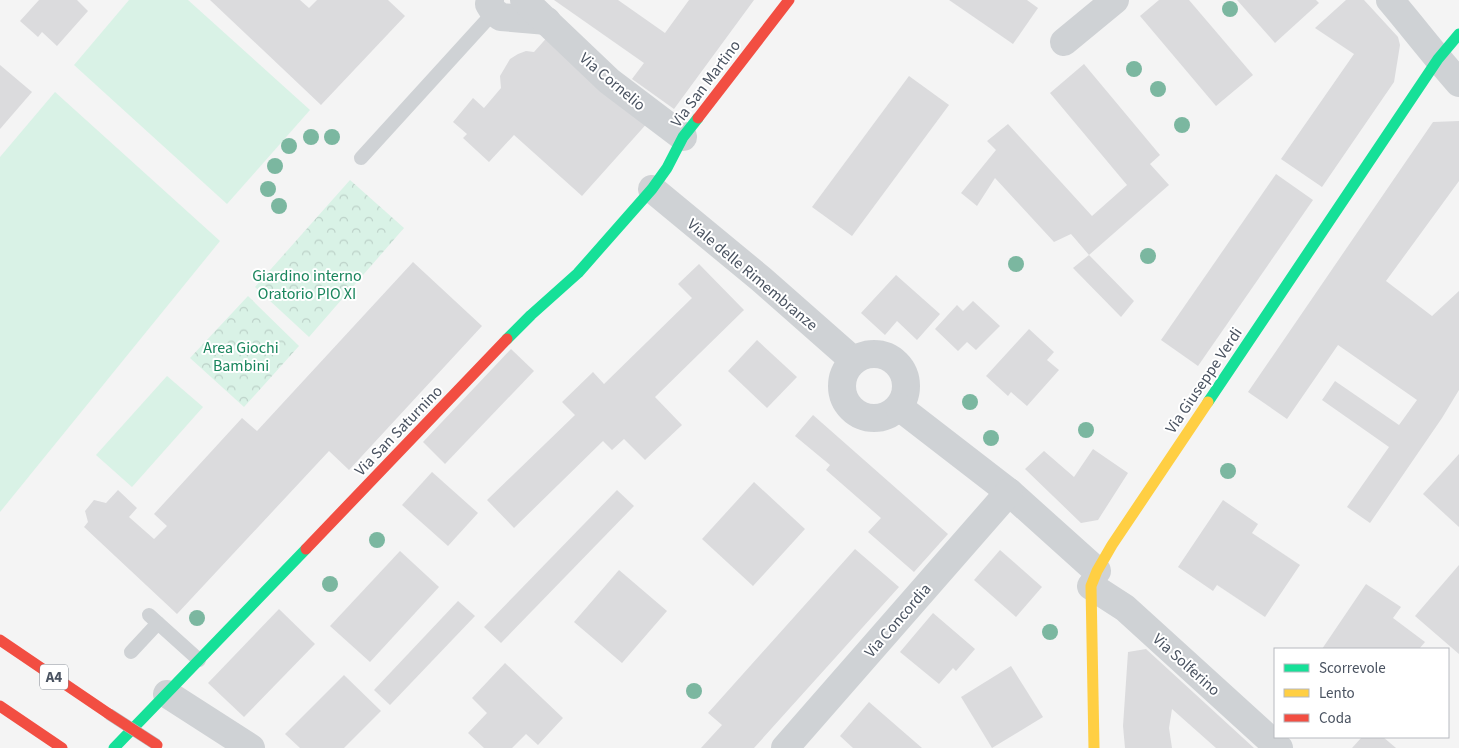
<svg xmlns="http://www.w3.org/2000/svg" width="1459" height="748" viewBox="0 0 1459 748" font-family="'Source Sans 3',sans-serif">
  <style>
    .park { fill: url(#park-crowns) }
    .pitch { fill: #d9f2e6 }
    .building { fill: #dbdbdd }
    .lines { fill: none; stroke-linecap: round; stroke-linejoin: round }
    .lane { stroke: #cfd2d5; stroke-width: 14 }
    .street { stroke: #cfd2d5; stroke-width: 28 }
    .fast { stroke: #16e098; stroke-width: 11 }
    .slow { stroke: #ffcf43; stroke-width: 11 }
    .jam { stroke: #f24e42; stroke-width: 11 }
    .jam-bridge-casing { stroke: #b9bcc2; stroke-width: 12; stroke-linecap: butt }
    .jam-bridge { stroke: #f24e42; stroke-width: 11 }
    .tree { fill: #7bb7a0 }
    .labels { text-anchor: middle; stroke-width: 4; stroke-linejoin: round; paint-order: stroke }
    .shield { fill: #fff; stroke: #808790; stroke-width: 1 }
    .shield-label { font-size: 15px; font-weight: bold; fill: #4a5361 }
    .street-label { font-size: 16px; fill: #4a5361; stroke: #fff }
    .park-label { font-size: 16px; fill: #18855c; stroke: #fff }
  </style>
  <defs>
    <pattern id="park-crowns" width="20" height="18" patternUnits="userSpaceOnUse" patternTransform="scale(1.25)"><rect width="20" height="18" fill="#d9f2e6"/><path d="M2 6a3 3 0 1 1 6 0M12 15a3 3 0 1 1 6 0" fill="none" stroke="#bcd1c8"/></pattern>
  </defs>
  <rect width="100%" height="100%" fill="#f4f4f4"/>
  <g class="park">
    <path d="M350 180 404 228 309 337 255 287Z"/>
    <path d="M248 296 299 346 244 407 190 358Z"/>
  </g>
  <g class="pitch">
    <path d="M129 0H188L310 110 227 204 74 65Z"/>
    <path d="M55 92 220 241 0 512V157Z"/>
    <path d="M167 376 203 407 132 487 96 455Z"/>
  </g>
  <g class="building">
    <path d="M39 0H77L88 11 57 46 42 32 38 37 20 21Z"/>
    <path d="M210 0H300L309 8 317 0H388L405 16 321 105Z"/>
    <path d="M554 0H618L665 33 689 0H754L674 109 632 79 644 63Z"/>
    <path d="M949 0H1027L1038 8 1013 44Z"/>
    <path d="M1159 0H1189L1253 75 1216 106 1140 16Z"/>
    <path d="M1237 0H1316L1319 3 1275 43Z"/>
    <path d="M1346 0H1364L1398 37 1400 45 1394 82 1322 187 1281 159 1354 54 1315 28Z"/>
    <path d="M551 33 650 120 582 196 514 135 489 162 463 138 467 134 453 122 473 98 484 108 501 88 500 76 510 59 518 54 526 51 534 52Z"/>
    <path d="M1084 64 1160 155 1150 164 1169 185 1089 255 1071 234 1054 242 995 178 977 206 961 193 996 150 987 141 1008 124 1092 216 1127 185 1050 93Z"/>
    <path d="M0 65 32 92 0 129Z"/>
    <path d="M909 76 949 105 852 236 812 207Z"/>
    <path d="M1459 121V181L1386 281 1432 316 1459 291V390L1442 418 1370 523 1347 507 1389 447 1322 400 1335 381 1399 425 1417 400 1338 345 1287 419 1248 392 1433 122Z"/>
    <path d="M1276 174 1313 200 1198 366 1161 340Z"/>
    <path d="M1089 255 1134 301 1121 317 1073 268Z"/>
    <path d="M413 262 482 326 349 470 329 451 177 614 84 527 88 522 85 511 94 500 106 503 118 490 137 508 129 517 154 539 167 526 154 514 242 418 257 431Z"/>
    <path d="M699 264 744 310 655 397 682 425 645 460 624 439 612 450 603 441 514 528 487 500 575 415 562 402 593 372 604 384 692 298 678 284Z"/>
    <path d="M896 275 940 314 917 340 897 321 885 335 861 313Z"/>
    <path d="M973 301 1000 326 976 350 967 342 958 351 935 329 957 305 963 311Z"/>
    <path d="M1029 329 1054 352 1047 360 1059 370 1027 406 1011 392 1008 396 986 376Z"/>
    <path d="M757 340 797 377 767 408 728 371Z"/>
    <path d="M511 349 534 371 445 464 423 442Z"/>
    <path d="M813 415 948 534 914 572 868 532 881 518 826 470 830 465 795 436Z"/>
    <path d="M1093 449 1128 473 1098 520 1081 523 1025 469 1044 451 1074 477Z"/>
    <path d="M1459 454V527L1423 494Z"/>
    <path d="M432 472 478 513 448 546 402 505Z"/>
    <path d="M754 482 805 529 753 586 702 539Z"/>
    <path d="M617 490 634 506 501 643 484 627Z"/>
    <path d="M1223 500 1258 524 1252 533 1300 565 1265 617 1217 585 1213 591 1178 567Z"/>
    <path d="M855 549 899 587 754 748H701L722 725 708 713Z"/>
    <path d="M1000 550 1042 587 1016 617 974 580Z"/>
    <path d="M400 551 439 587 370 662 330 626Z"/>
    <path d="M1459 565V654L1415 616Z"/>
    <path d="M619 570 667 611 622 663 574 622Z"/>
    <path d="M1366 584 1401 607 1393 618 1425 642 1419 649H1322Z"/>
    <path d="M458 601 475 616 390 705 374 690Z"/>
    <path d="M279 609 315 644 244 717 208 683Z"/>
    <path d="M933 613 975 649 956 671 953 668 939 684 900 652Z"/>
    <path d="M1146 649 1254 748H1216L1172 709 1169 728 1172 748H1125L1123 726 1128 652Z"/>
    <path d="M505 663 563 718 538 745 526 734 512 748H484L468 733 487 713 472 698Z"/>
    <path d="M1011 666 1043 717 992 748 961 697Z"/>
    <path d="M344 675 381 711 344 748H300L285 734Z"/>
    <path d="M869 702 922 748H853L840 736Z"/>
    <path d="M1362 737H1383L1396 748H1352Z"/>
  </g>
  <g class="lines">
    <g class="lane">
      <path d="M361 158 494 12"/>
      <path d="M149 615 199 660"/>
      <path d="M131 652 158 623"/>
    </g>
    <g class="street">
      <path d="M490 0 489 4 494 12 501 17 547 21"/>
      <path d="M524 0 609 81 683 137"/>
      <path d="M1390 0C1413 27 1435 56 1459 83"/>
      <path d="M1064 42 1115 0"/>
      <path d="M652 189 761 279 853 360"/>
      <circle cx="874" cy="386" r="32"/>
      <path d="M899 407 1009 492 1097 571"/>
      <path d="M1091 586 1125 608 1279 748"/>
      <path d="M167 694 251 748"/>
      <path d="M785 748 1009 492"/>
    </g>
    <g class="fast">
      <path d="M507 339 531 315 578 273 652 189 667 168 683 137 698 118"/>
      <path d="M1208 402 1438 59 1459 34"/>
      <path d="M114 748 306 549"/>
    </g>
    <path class="slow" d="M1094 748 1091 586 1097 571 1112 545 1208 402"/>
    <g class="jam">
      <path d="M698 118 789 0"/>
      <path d="M306 549 507 339"/>
      <path d="M0 640 109 714"/>
      <path d="M0 706 62 748"/>
    </g>
    <g class="jam-bridge-casing">
      <path id="jam-bridge" d="M109 714 157 745"/>
    </g>
    <use href="#jam-bridge" class="jam-bridge"/>
  </g>
  <g class="tree">
    <circle cx="1230" cy="9" r="8"/>
    <circle cx="1134" cy="69" r="8"/>
    <circle cx="1158" cy="89" r="8"/>
    <circle cx="1182" cy="125" r="8"/>
    <circle cx="311" cy="137" r="8"/>
    <circle cx="332" cy="137" r="8"/>
    <circle cx="289" cy="146" r="8"/>
    <circle cx="275" cy="166" r="8"/>
    <circle cx="268" cy="189" r="8"/>
    <circle cx="279" cy="206" r="8"/>
    <circle cx="1148" cy="256" r="8"/>
    <circle cx="1016" cy="264" r="8"/>
    <circle cx="970" cy="402" r="8"/>
    <circle cx="1086" cy="430" r="8"/>
    <circle cx="991" cy="438" r="8"/>
    <circle cx="1228" cy="471" r="8"/>
    <circle cx="377" cy="540" r="8"/>
    <circle cx="330" cy="584" r="8"/>
    <circle cx="197" cy="618" r="8"/>
    <circle cx="1050" cy="632" r="8"/>
    <circle cx="694" cy="691" r="8"/>
  </g>
  <g class="labels">
    <rect class="shield" x="40" y="664.5" width="28" height="25" rx="4"/>
    <g class="shield-label">
      <text x="54" y="682">A4</text>
    </g>
    <g class="street-label">
      <text transform="translate(613 81) rotate(40)" y="6">Via Cornelio</text>
      <text transform="translate(705 83) rotate(-53)" y="6">Via San Martino</text>
      <text transform="translate(753 274) rotate(40)" y="6">Viale delle Rimembranze</text>
      <text transform="translate(1203 380) rotate(-56)" y="6">Via Giuseppe Verdi</text>
      <text transform="translate(398 430) rotate(-46)" y="6">Via San Saturnino</text>
      <text transform="translate(897 620) rotate(-49)" y="6">Via Concordia</text>
      <text transform="translate(1187 664) rotate(42)" y="6">Via Solferino</text>
    </g>
    <g class="park-label">
      <text x="307" y="281">Giardino interno<tspan x="307" dy="18">Oratorio PIO XI</tspan></text>
      <text x="241" y="353">Area Giochi<tspan x="241" dy="18">Bambini</tspan></text>
    </g>
  </g>
  <rect x="1274" y="648" width="175" height="90" fill="#ffffff" stroke="#b7bac0"/>
  <rect x="1284" y="664" width="25" height="8" fill="#16e098" stroke="#b7bac0"/>
  <text x="1319" y="673" font-size="15" fill="#4a5361">Scorrevole</text>
  <rect x="1284" y="689" width="25" height="8" fill="#ffcf43" stroke="#b7bac0"/>
  <text x="1319" y="698" font-size="15" fill="#4a5361">Lento</text>
  <rect x="1284" y="714" width="25" height="8" fill="#f24e42" stroke="#b7bac0"/>
  <text x="1319" y="723" font-size="15" fill="#4a5361">Coda</text>
</svg>
